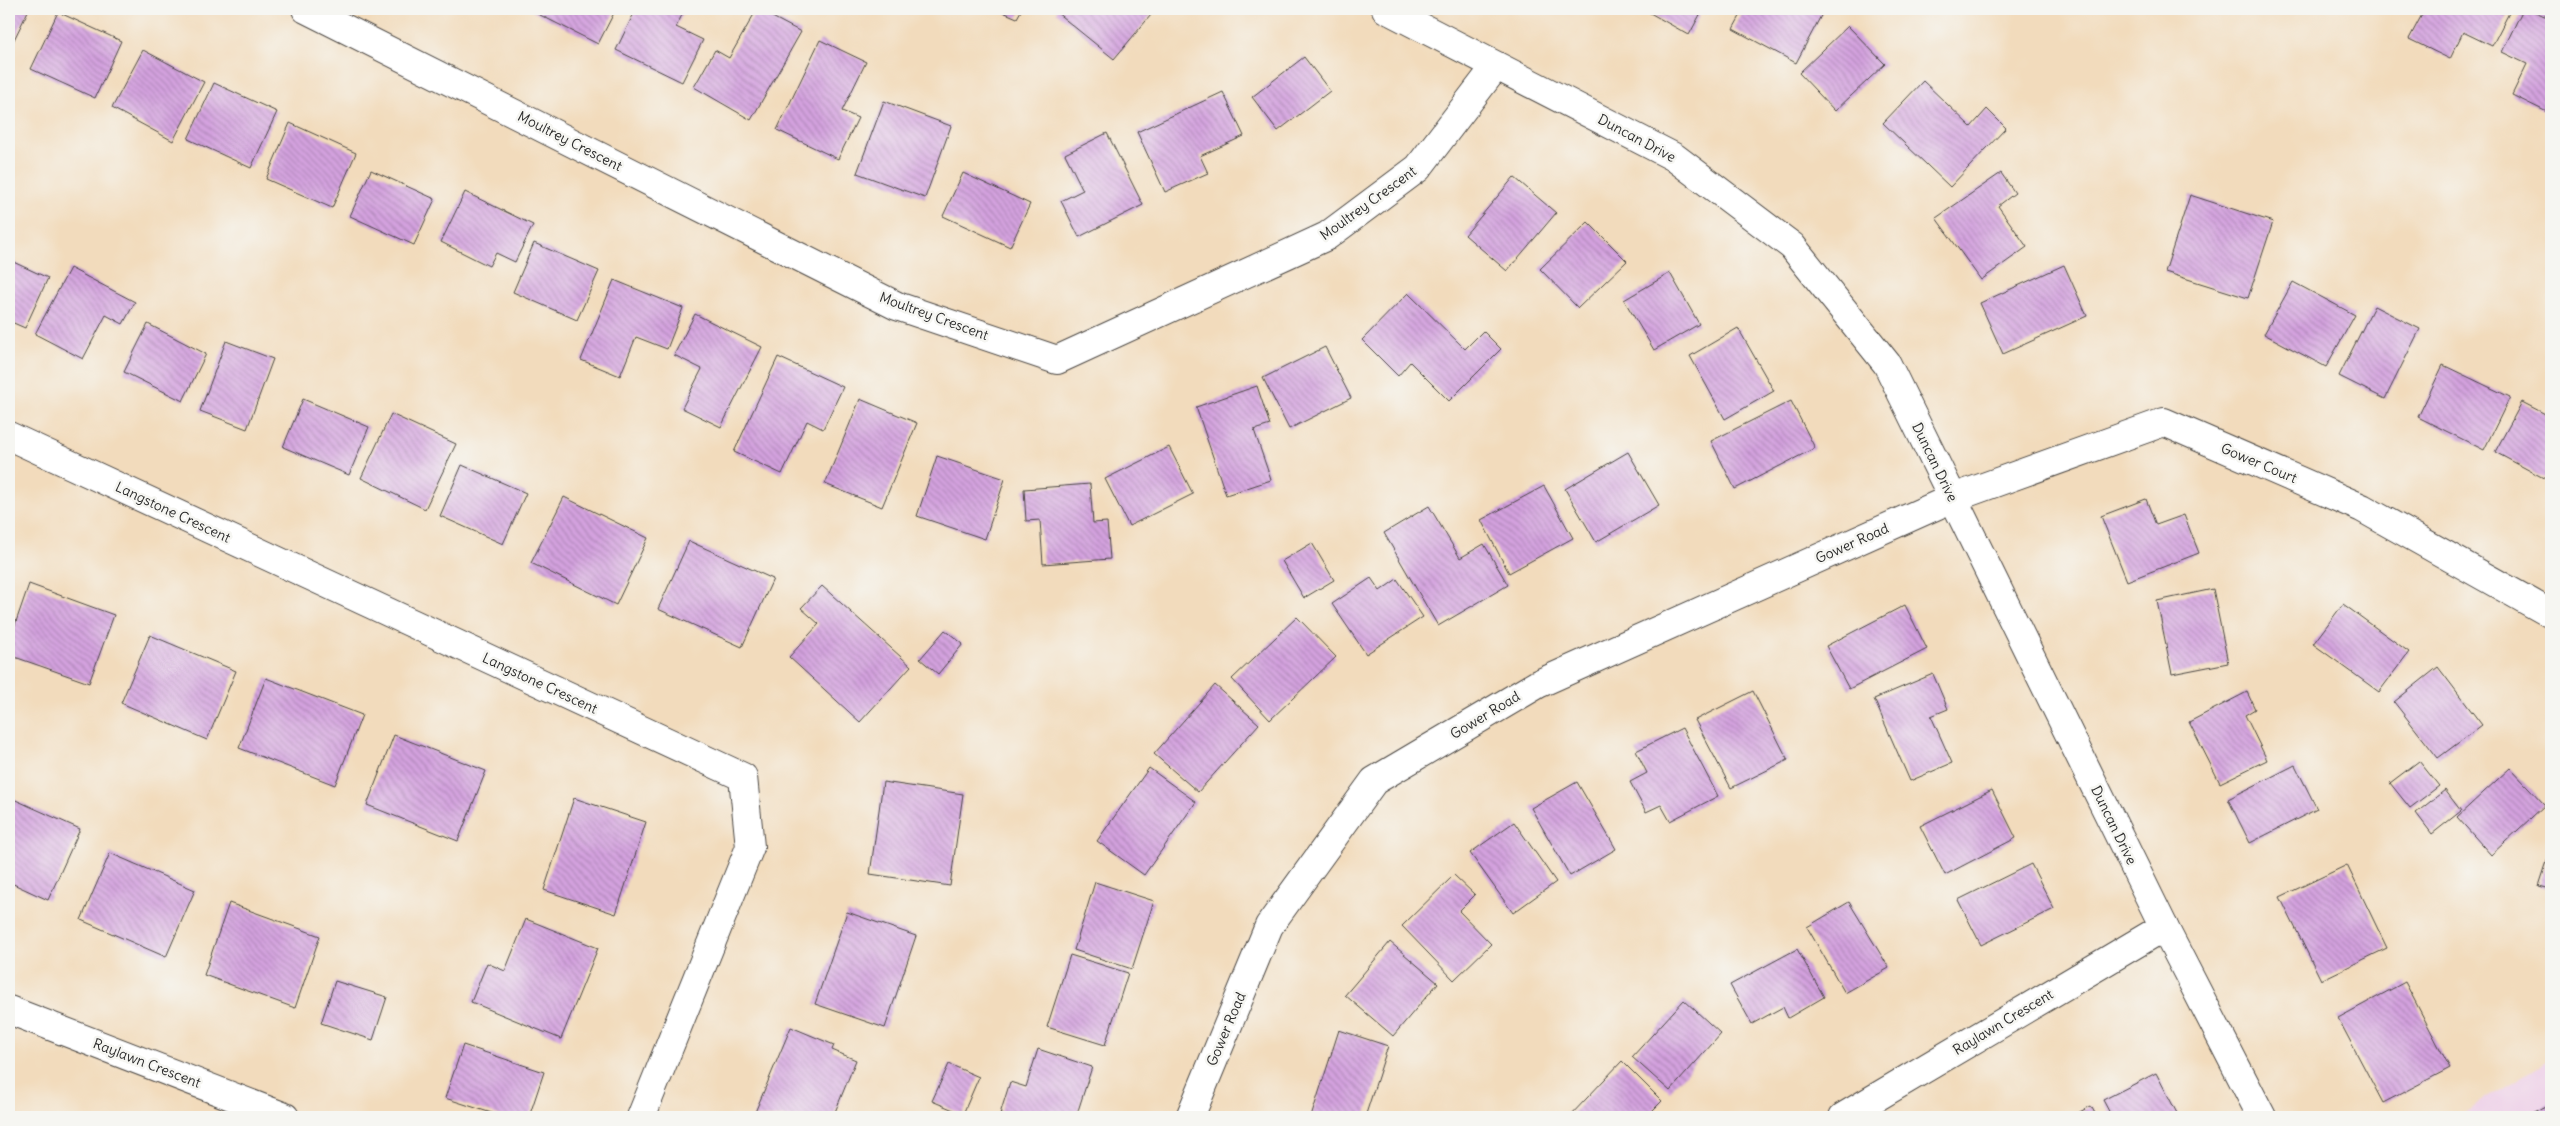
<svg xmlns="http://www.w3.org/2000/svg" width="2560" height="1126" viewBox="0 0 2560 1126" font-family="Delius,sans-serif">
  <style>
    .built { fill: #eed0e8 }
    .building { fill: url(#building-back-hatch) }
    .lines { fill: none; stroke-linecap: round; stroke-linejoin: round }
    .minor-casing { stroke: #494541; stroke-width: 30 }
    .minor { stroke: #fff; stroke-width: 28 }
    .labels { text-anchor: middle; stroke-width: 5; stroke-linejoin: round; paint-order: stroke }
    .street-label { font-size: 14px; fill: #2b2b2b; stroke: #f6f6f2 }
  </style>
  <defs>
    <pattern id="building-back-hatch" width="6" height="6" patternUnits="userSpaceOnUse" patternTransform="scale(1.25)"><rect width="6" height="6" fill="#d4a2df"/><path d="M-1 5l2 2M0 0l6 6M5-1l2 2" fill="none" stroke="#ac84b5"/></pattern>
  </defs>
  <rect width="100%" height="100%" fill="#f6f6f2"/>
  <filter id="ink" filterUnits="userSpaceOnUse"><feTurbulence type="fractalNoise" baseFrequency=".02" numOctaves="2"/><feDisplacementMap in="SourceGraphic" scale="10" xChannelSelector="R" yChannelSelector="G"/><feConvolveMatrix kernelMatrix="1 2 1 2 8 2 1 2 1" color-interpolation-filters="sRGB"/></filter>
  <filter id="wash" filterUnits="userSpaceOnUse"><feTurbulence type="fractalNoise" baseFrequency=".0096" numOctaves="4" result="noise"/><feDisplacementMap in="SourceGraphic" scale="20" xChannelSelector="R" yChannelSelector="G"/><feGaussianBlur stdDeviation="1.12" result="paint"/><feColorMatrix in="noise" values="0 0 0 0 0 0 0 0 0 0 0 0 0 0 0 0 0 1.4 0 .05"/><feComposite in="paint" operator="in"/></filter>
  <g filter="url(#wash)">
    <rect width="100%" height="100%" fill="#f2dbbc"/>
    <path class="built" d="M2551 1059V1117H2456Z"/>
    <g id="blocks">
      <g class="building">
        <path d="M9 9H29L9 50Z"/>
        <path d="M534 9H616L598 44 532 11Z"/>
        <path d="M636 9H685L676 27 703 40 682 82 616 50Z"/>
        <path d="M757 9 801 32 751 120 694 87 715 50 729 58Z"/>
        <path d="M996 9H1022L1017 18Z"/>
        <path d="M1058 9H1156L1114 59 1056 12Z"/>
        <path d="M1643 9H1703L1689 35Z"/>
        <path d="M1744 9H1821L1824 10 1796 63 1733 29Z"/>
        <path d="M2425 9H2511L2492 46 2463 32 2450 59 2409 39Z"/>
        <path d="M2523 9H2529L2551 19V114L2512 95 2527 64 2502 52Z"/>
        <path d="M58 12 121 41 95 98 31 69Z"/>
        <path d="M1848 26 1885 64 1835 111 1799 73Z"/>
        <path d="M820 40 866 62 842 111 858 118 838 159 777 130Z"/>
        <path d="M143 50 204 82 173 141 112 108Z"/>
        <path d="M1304 57 1330 91 1278 131 1252 97Z"/>
        <path d="M1923 81 1971 127 1987 109 2006 128 1950 187 1883 123Z"/>
        <path d="M214 83 277 112 251 168 188 139Z"/>
        <path d="M1223 92 1244 136 1200 156 1208 173 1165 192 1137 132Z"/>
        <path d="M884 101 951 126 925 198 857 173Z"/>
        <path d="M290 123 356 153 332 208 266 179Z"/>
        <path d="M1107 133 1143 205 1079 237 1061 201 1083 190 1065 154Z"/>
        <path d="M371 170 435 199 414 245 350 216Z"/>
        <path d="M963 173 1030 204 1010 247 943 216Z"/>
        <path d="M2001 173 2015 193 1998 206 2027 247 1981 280 1936 218Z"/>
        <path d="M1514 177 1556 213 1507 271 1465 235Z"/>
        <path d="M465 192 533 225 515 262 496 253 489 266 441 242Z"/>
        <path d="M2190 195 2273 222 2248 298 2165 272Z"/>
        <path d="M1588 222 1627 261 1578 308 1540 269Z"/>
        <path d="M534 243 599 271 577 320 513 292Z"/>
        <path d="M9 260 48 278 25 328 9 321Z"/>
        <path d="M2064 265 2087 316 2003 354 1980 303Z"/>
        <path d="M70 268 135 302 123 324 106 315 83 359 35 334Z"/>
        <path d="M1670 273 1699 324 1654 350 1624 300Z"/>
        <path d="M614 280 683 308 667 349 636 337 620 376 581 360Z"/>
        <path d="M2293 282 2355 315 2326 367 2264 334Z"/>
        <path d="M1408 293 1465 349 1483 331 1501 349 1449 401 1410 362 1398 376 1362 340Z"/>
        <path d="M2374 306 2420 329 2385 399 2339 376Z"/>
        <path d="M695 314 762 347 721 427 682 408 702 369 674 355Z"/>
        <path d="M148 324 206 354 183 401 124 372Z"/>
        <path d="M1738 328 1774 391 1725 419 1690 356Z"/>
        <path d="M226 341 273 359 247 429 200 411Z"/>
        <path d="M1325 347 1351 398 1289 429 1263 378Z"/>
        <path d="M778 357 843 387 823 429 807 421 782 474 734 452Z"/>
        <path d="M2443 365 2510 397 2484 450 2418 417Z"/>
        <path d="M1257 386 1270 425 1254 430 1271 480 1226 495 1196 407Z"/>
        <path d="M303 399 369 427 349 475 283 447Z"/>
        <path d="M860 399 917 423 882 507 825 484Z"/>
        <path d="M1791 401 1815 448 1735 489 1711 441Z"/>
        <path d="M2522 402 2551 417V482L2495 452Z"/>
        <path d="M391 414 456 444 425 509 361 478Z"/>
        <path d="M1169 447 1193 494 1129 526 1105 479Z"/>
        <path d="M1628 452 1659 505 1596 542 1565 489Z"/>
        <path d="M937 456 1005 479 985 539 917 516Z"/>
        <path d="M462 465 526 493 503 544 440 516Z"/>
        <path d="M1090 484 1093 523 1107 522 1110 559 1043 564 1040 520 1026 521 1024 489Z"/>
        <path d="M1544 486 1573 538 1509 573 1481 520Z"/>
        <path d="M564 497 648 538 616 605 531 563Z"/>
        <path d="M2146 499 2156 525 2184 515 2199 553 2127 581 2101 516Z"/>
        <path d="M1429 506 1460 558 1484 544 1508 585 1438 626 1384 533Z"/>
        <path d="M689 541 773 579 742 647 658 609Z"/>
        <path d="M1312 543 1334 580 1304 598 1282 561Z"/>
        <path d="M1371 578 1380 591 1397 579 1423 617 1366 654 1332 604Z"/>
        <path d="M29 584 114 615 89 683 9 655V642Z"/>
        <path d="M822 586 911 666 860 722 789 657 819 624 801 608Z"/>
        <path d="M2213 589 2228 663 2172 674 2157 601Z"/>
        <path d="M2343 604 2409 652 2379 692 2313 644Z"/>
        <path d="M1905 605 1927 649 1849 689 1826 646Z"/>
        <path d="M1297 617 1336 657 1270 720 1232 679Z"/>
        <path d="M945 630 963 644 938 674 920 659Z"/>
        <path d="M150 635 236 671 207 740 121 703Z"/>
        <path d="M2438 667 2482 725 2438 758 2394 702Z"/>
        <path d="M1933 674 1948 709 1931 716 1952 763 1910 781 1874 699Z"/>
        <path d="M266 678 362 715 335 785 239 748Z"/>
        <path d="M1215 685 1259 724 1198 792 1154 754Z"/>
        <path d="M1753 691 1788 760 1731 788 1695 720Z"/>
        <path d="M2247 692 2255 709 2245 715 2267 760 2220 783 2189 722Z"/>
        <path d="M1682 728 1718 796 1670 821 1661 805 1646 812 1630 782 1647 773 1636 751Z"/>
        <path d="M394 735 486 771 458 841 367 805Z"/>
        <path d="M2419 761 2439 786 2410 808 2390 783Z"/>
        <path d="M2295 765 2317 809 2250 843 2228 799Z"/>
        <path d="M1149 768 1196 802 1144 875 1097 841Z"/>
        <path d="M2510 768 2545 805 2491 855 2457 817Z"/>
        <path d="M883 782 963 794 950 886 870 874Z"/>
        <path d="M1577 782 1616 849 1570 876 1531 808Z"/>
        <path d="M1992 790 2016 838 1945 875 1920 826Z"/>
        <path d="M2445 790 2461 811 2432 834 2416 813Z"/>
        <path d="M9 797 80 829 48 900 9 882Z"/>
        <path d="M574 798 646 822 616 914 544 890Z"/>
        <path d="M1514 822 1556 882 1513 913 1470 853Z"/>
        <path d="M2551 849V889L2539 886Z"/>
        <path d="M110 853 195 890 166 957 81 920Z"/>
        <path d="M2031 864 2054 909 1981 945 1958 900Z"/>
        <path d="M2347 865 2387 948 2321 980 2280 897Z"/>
        <path d="M1454 875 1475 895 1459 911 1491 944 1454 980 1402 926Z"/>
        <path d="M1095 882 1154 901 1132 969 1074 950Z"/>
        <path d="M1849 902 1889 968 1845 993 1807 927Z"/>
        <path d="M229 903 320 936 295 1008 204 975Z"/>
        <path d="M847 912 916 936 885 1028 815 1004Z"/>
        <path d="M526 919 598 948 561 1039 471 1002 487 963 505 971Z"/>
        <path d="M1390 942 1438 983 1393 1036 1345 995Z"/>
        <path d="M1797 949 1824 997 1788 1018 1783 1007 1752 1024 1730 985Z"/>
        <path d="M1070 955 1128 973 1105 1045 1047 1027Z"/>
        <path d="M335 981 387 997 373 1040 321 1023Z"/>
        <path d="M2405 982 2450 1068 2383 1103 2338 1018Z"/>
        <path d="M1684 1000 1721 1034 1670 1091 1632 1057Z"/>
        <path d="M791 1027 834 1045 832 1050 856 1060 833 1117H753Z"/>
        <path d="M1339 1030 1388 1046 1365 1117H1311Z"/>
        <path d="M463 1045 544 1072 529 1117H504L445 1098Z"/>
        <path d="M1038 1049 1092 1067 1076 1117H1009L1000 1114 1010 1082 1026 1087Z"/>
        <path d="M1622 1061 1662 1101 1646 1117H1569Z"/>
        <path d="M949 1064 979 1077 963 1114 932 1101Z"/>
        <path d="M2156 1073 2179 1117H2112L2103 1100Z"/>
        <path d="M2551 1103V1117H2524Z"/>
        <path d="M2091 1106 2097 1117H2070Z"/>
      </g>
    </g>
  </g>
  <g filter="url(#ink)">
    <use href="#blocks" fill-opacity="0" stroke="#494541" stroke-width="1"/>
    <g class="lines">
      <g class="minor-casing">
        <g id="minor">
          <path d="M306 9 897 306 1057 360 1327 236 1418 168 1496 66"/>
          <path d="M1386 9 1674 157 1792 246 1887 364 2164 927 2262 1117"/>
          <path d="M9 436 743 777 750 847 641 1117"/>
          <path d="M9 1010 285 1117"/>
          <path d="M1190 1117 1269 926 1374 781 1538 684 1953 498 2164 422 2362 508 2551 614"/>
          <path d="M1843 1117 2164 927"/>
        </g>
      </g>
      <use href="#minor" class="minor"/>
    </g>
  </g>
  <g class="labels">
    <g class="street-label">
      <text transform="translate(1637 138) rotate(28)" y="5">Duncan Drive</text>
      <text transform="translate(570 141) rotate(27)" y="5">Moultrey Crescent</text>
      <text transform="translate(1368 203) rotate(-36)" y="5">Moultrey Crescent</text>
      <text transform="translate(934 316) rotate(20)" y="5">Moultrey Crescent</text>
      <text transform="translate(1935 462) rotate(64)" y="5">Duncan Drive</text>
      <text transform="translate(2259 463) rotate(23)" y="5">Gower Court</text>
      <text transform="translate(173 512) rotate(25)" y="5">Langstone Crescent</text>
      <text transform="translate(1852 543) rotate(-24)" y="5">Gower Road</text>
      <text transform="translate(540 683) rotate(25)" y="5">Langstone Crescent</text>
      <text transform="translate(1485 715) rotate(-31)" y="5">Gower Road</text>
      <text transform="translate(2114 825) rotate(64)" y="5">Duncan Drive</text>
      <text transform="translate(2003 1022) rotate(-31)" y="5">Raylawn Crescent</text>
      <text transform="translate(1226 1029) rotate(-67)" y="5">Gower Road</text>
      <text transform="translate(147 1063) rotate(21)" y="5">Raylawn Crescent</text>
    </g>
  </g>
  <rect width="2560" height="1126" fill="none" stroke="#f6f6f2" stroke-width="30"/>
</svg>
